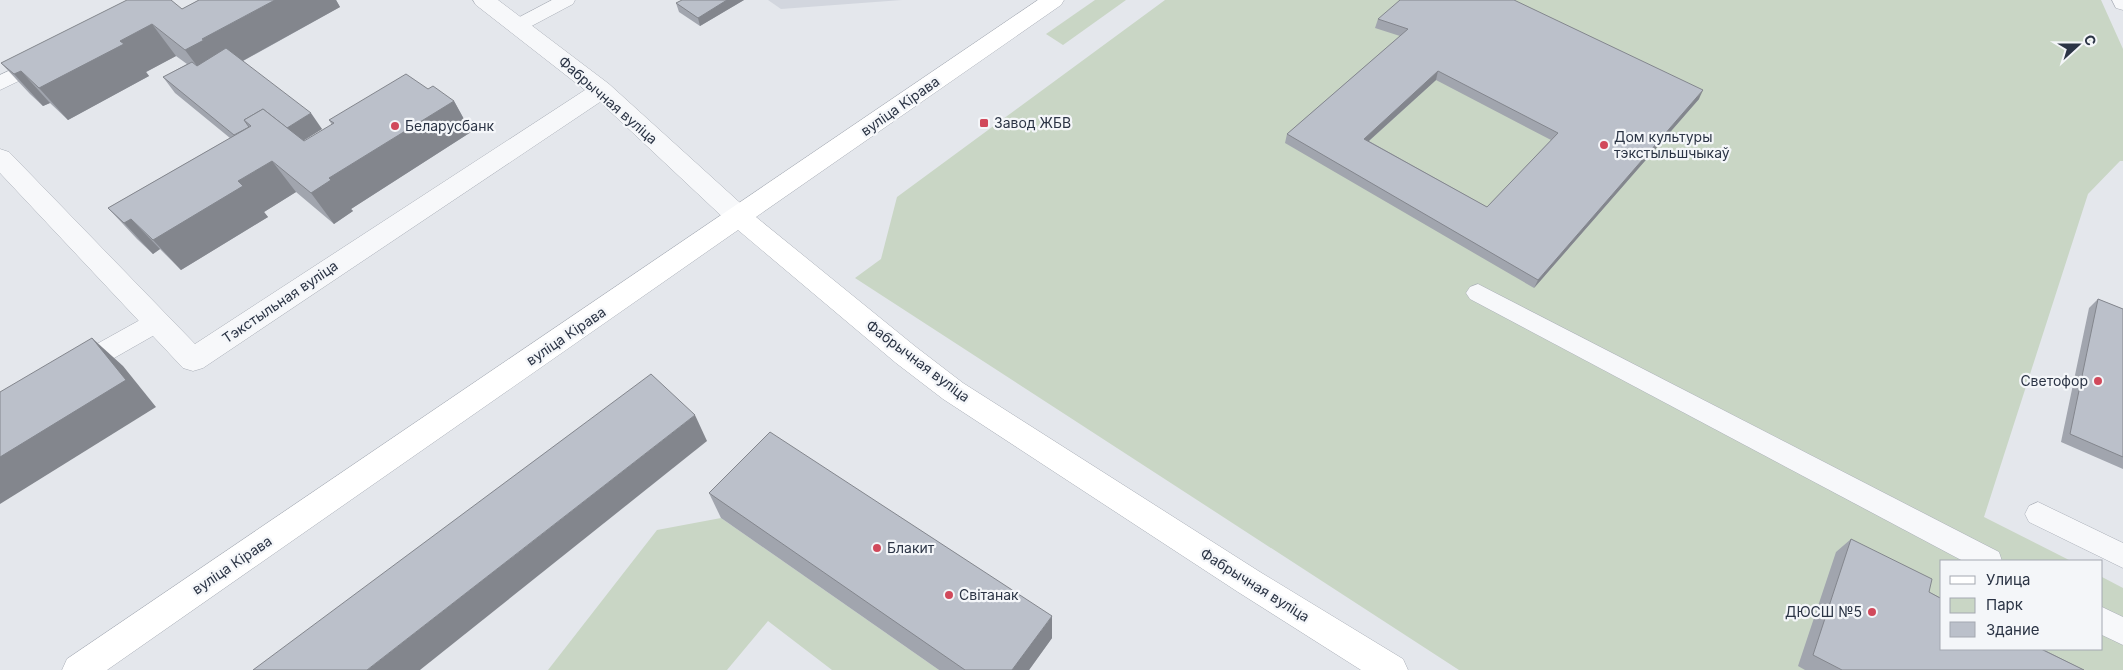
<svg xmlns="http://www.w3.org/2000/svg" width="2123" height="670" viewBox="0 0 2123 670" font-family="Inter,sans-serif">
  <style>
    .built { fill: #d2d6de }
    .green { fill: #c9d6c5 }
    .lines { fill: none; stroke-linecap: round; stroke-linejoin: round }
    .service-casing { stroke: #a9aeb7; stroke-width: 1 }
    .minor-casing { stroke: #a9aeb7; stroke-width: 1 }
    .secondary-casing { stroke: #a9aeb7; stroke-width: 1 }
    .service { fill: #f7f8fa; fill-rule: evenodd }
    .minor { fill: #f7f8fa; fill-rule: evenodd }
    .secondary { fill: #fff; fill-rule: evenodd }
    .wall { fill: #a1a5ae; fill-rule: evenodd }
    .shaded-wall { fill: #83868d }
    .building { fill: #bbc0ca; stroke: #83868d; fill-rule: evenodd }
    .poi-dot { fill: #d1495b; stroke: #f4f6f9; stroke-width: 2 }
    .labels { text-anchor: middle; stroke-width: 4.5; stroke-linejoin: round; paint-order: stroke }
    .street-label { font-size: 14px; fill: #2b3445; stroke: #f4f6f9 }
    .poi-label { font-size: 14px; fill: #2b3445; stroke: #f4f6f9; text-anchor: start }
  </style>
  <rect width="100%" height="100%" fill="#e4e7ec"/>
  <path class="built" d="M768 0H902L781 9Z"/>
  <g class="green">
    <path d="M1095 0H1126L1063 45 1046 34Z"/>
    <path d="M1165 0H2101L2123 49V161H2120L2088 194 1984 517 2071 561H1942V649H2102V577L2123 588V670H1459L855 278 881 259 897 197Z"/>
    <path d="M721 518 939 670H832L768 621 727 670H548L657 530Z"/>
  </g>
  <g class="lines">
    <g class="service-casing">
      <g id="service">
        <path d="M552 0H575L573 4 526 29 519 31 512 29 509 25 512 21Z"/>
        <path d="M2112 0H2123V10L2116 8Z"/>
        <path d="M43 55 50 56 53 61 50 66 0 90V75Z"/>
        <path d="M1478 284 1999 552 2002 561H1963L1470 299 1466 293 1470 287Z"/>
        <path d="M157 313 165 315 169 322 165 329 86 374 77 377 68 374 65 367 68 360 149 315Z"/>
        <path d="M2038 502 2123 543V568L2029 522 2025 514 2029 506Z"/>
        <path d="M2102 607 2123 617V645L2102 635Z"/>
      </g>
    </g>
    <g class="minor-casing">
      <path id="minor" d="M473 0H498L609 84 748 210 752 217 748 224 739 226 730 224 600 102 203 368 193 371 183 368 0 173V149L9 152 195 344 585 90 476 5Z"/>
    </g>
    <g class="secondary-casing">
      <path id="secondary" d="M1038 0H1064L1061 5 756 217 916 347 963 383 1260 572 1403 659 1408 670H1361L1238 592 943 399 896 363 738 230 107 670H62L67 659Z"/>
    </g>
    <use href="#service" class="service"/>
    <use href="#minor" class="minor"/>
    <use href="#secondary" class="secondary"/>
  </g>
  <g class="wall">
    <path d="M199 0H336L340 7 243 61 322 129 303 141H304L332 125 329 120 428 89 454 101 471 132 351 209 353 211 334 224 296 192 264 212 268 217 181 270 160 249 153 254 137 239 108 208 230 138 175 93 163 77 187 64 176 56 146 72 149 76 68 120 50 103 43 106 30 94 1 63 182 9Z"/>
    <path d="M682 0H744L700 26 679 12 676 3Z"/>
    <path d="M1378 19 1699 99 1534 288 1285 143 1287 134 1400 36 1375 28ZM1436 80 1551 140 1487 207 1369 141Z"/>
    <path d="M2098 299 2123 309V469L2061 442 2089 308Z"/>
    <path d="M709 493 1052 638 1029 670H939L721 518Z"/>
    <path d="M1851 539 1929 592 2084 670H1805L1798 666 1836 552Z"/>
  </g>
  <g class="shaded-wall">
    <path d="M275 0H336L340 7 226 70 209 82 185 50 202 39Z"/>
    <path d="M727 0H744L700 26 698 18Z"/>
    <path d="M152 24 176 56 146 72 149 76 68 120 39 88 120 41Z"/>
    <path d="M21 71 50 103 43 106 14 74Z"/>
    <path d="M1438 71 1436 80 1362 147 1364 139Z"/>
    <path d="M1703 90 1699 99 1534 288 1538 280Z"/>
    <path d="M454 101 471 132 351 209 353 211 334 224 311 193 329 178Z"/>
    <path d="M311 113 322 129 293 147 282 131Z"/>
    <path d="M272 161 296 192 264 212 268 217 181 270 153 240 238 181Z"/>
    <path d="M131 219 160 249 153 254 124 223Z"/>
    <path d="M92 338 123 366 156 407 0 504V457Z"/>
    <path d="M695 415 707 441 420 670H367Z"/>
    <path d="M1052 616V638L1029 670H1012Z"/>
  </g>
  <g class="building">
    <path d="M127 0H171L182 9 199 0H275L202 39 204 40 185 50 152 24 120 41 124 44 39 88 21 71 14 74 1 63Z"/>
    <path d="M682 0H727L698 18 676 3Z"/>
    <path d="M1400 0H1514L1703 90 1538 280 1287 134 1408 29 1378 19ZM1438 71 1558 133 1487 207 1364 139Z"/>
    <path d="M226 48 311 113 287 128 263 109 244 120 249 127 234 135 163 77 192 62 197 66Z"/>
    <path d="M406 74 428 89 433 86 454 101 329 178 331 180 311 193 272 161 238 181 243 186 153 240 131 219 124 223 108 208 251 126 244 120 263 109 304 141 334 123 329 120Z"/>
    <path d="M2098 299 2123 309V457L2070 434Z"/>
    <path d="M92 338 126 380 0 457V392Z"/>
    <path d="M651 374 695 415 367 670H253Z"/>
    <path d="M770 432 1052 616 1012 670H965L709 493Z"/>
    <path d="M1851 539 1932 579 1929 592 1942 599V649H2041L2084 670H1842L1813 655Z"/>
  </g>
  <g class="poi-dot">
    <rect x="979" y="118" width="10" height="10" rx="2.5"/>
    <circle cx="395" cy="126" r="5"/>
    <circle cx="1604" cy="145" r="5"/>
    <circle cx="2098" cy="381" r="5"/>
    <circle cx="877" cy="548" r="5"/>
    <circle cx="949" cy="595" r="5"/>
    <circle cx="1872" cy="612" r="5"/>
  </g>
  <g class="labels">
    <g class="street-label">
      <text transform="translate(608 100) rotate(41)" y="5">Фабрычная вуліца</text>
      <text transform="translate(900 106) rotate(-35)" y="5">вуліца Кірава</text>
      <text transform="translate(280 302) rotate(-34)" y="5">Тэкстыльная вуліца</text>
      <text transform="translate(566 336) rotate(-34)" y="5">вуліца Кірава</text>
      <text transform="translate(918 361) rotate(37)" y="5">Фабрычная вуліца</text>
      <text transform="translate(232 565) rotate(-34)" y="5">вуліца Кірава</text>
      <text transform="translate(1255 585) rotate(32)" y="5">Фабрычная вуліца</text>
    </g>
    <g class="poi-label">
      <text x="994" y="128">Завод ЖБВ</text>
      <text x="405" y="131">Беларусбанк</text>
      <text x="1614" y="142">Дом культуры<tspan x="1614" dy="16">тэкстыльшчыкаў</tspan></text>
      <text x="2088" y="386" text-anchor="end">Светофор</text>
      <text x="887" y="553">Блакит</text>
      <text x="959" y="600">Світанак</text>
      <text x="1862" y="617" text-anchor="end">ДЮСШ №5</text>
    </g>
  </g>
  <rect x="1940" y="560" width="162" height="90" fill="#f4f6f9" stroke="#a4a8b1"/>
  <rect x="1950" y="576" width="25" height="8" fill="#ffffff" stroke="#a4a8b1"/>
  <text x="1986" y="585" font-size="15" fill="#2b3445">Улица</text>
  <rect x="1950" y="598" width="25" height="15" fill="#c9d6c5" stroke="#a4a8b1"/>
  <text x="1986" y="610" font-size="15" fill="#2b3445">Парк</text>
  <rect x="1950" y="622" width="25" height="15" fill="#bbc0ca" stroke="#a4a8b1"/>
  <text x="1986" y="635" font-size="15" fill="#2b3445">Здание</text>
  <g transform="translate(2078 45) rotate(69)" stroke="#f4f6f9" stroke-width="4" paint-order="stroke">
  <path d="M0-4L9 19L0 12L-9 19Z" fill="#2b3445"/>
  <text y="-8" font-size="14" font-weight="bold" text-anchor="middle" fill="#2b3445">С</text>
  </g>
</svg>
